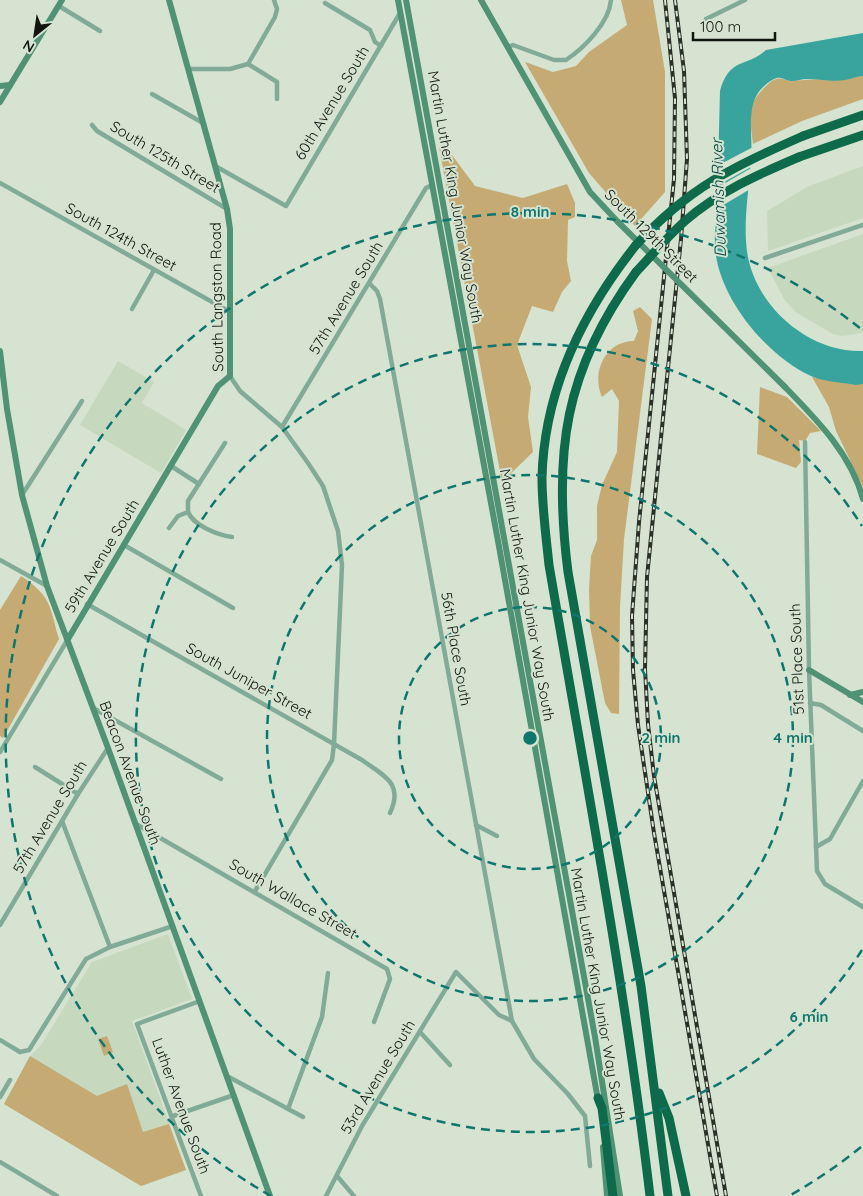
<svg xmlns="http://www.w3.org/2000/svg" width="863" height="1196" viewBox="0 0 863 1196" font-family="Quicksand,sans-serif">
  <style>
    .built { fill: #c6d9bf }
    .green { fill: #c5ab73 }
    .water { fill: #39a49d }
    .pier { fill: #d5e3d0 }
    .lines { fill: none; stroke-linecap: round; stroke-linejoin: round }
    .street { stroke: #81ab97; stroke-width: 4.5 }
    .secondary { stroke: #509274; stroke-width: 6 }
    .highway { stroke: #0d6a4a; stroke-width: 9 }
    .rail-casing { stroke: #2b3128; stroke-width: 4 }
    .rail { stroke: #d5e3d0; stroke-width: 2; stroke-dasharray: 5.5; stroke-linecap: butt }
    .secondary-bridge { stroke: #509274; stroke-width: 6 }
    .highway-bridge { stroke: #0d6a4a; stroke-width: 9 }
    .ring { fill: none; stroke: #0f766e; stroke-width: 2.5; stroke-dasharray: 9 6 }
    .labels { text-anchor: middle; stroke-width: 4; stroke-linejoin: round; paint-order: stroke }
    .street-label { font-size: 15px; fill: #10150e; stroke: #d5e3d0 }
    .water-label { font-size: 16px; font-style: italic; fill: #034642; stroke: #d5e3d0 }
    .centre { fill: #0f766e; stroke: #d5e3d0; stroke-width: 2.5 }
    .ring-label { font-size: 15px; text-anchor: middle; font-weight: bold; fill: #0f766e; stroke: #d5e3d0; stroke-width: 4; stroke-linejoin: round; paint-order: stroke }
  </style>
  <rect width="100%" height="100%" fill="#d5e3d0"/>
  <g class="built">
    <path d="M863 166V218L768 251 767 211 807 187Z"/>
    <path d="M863 234V333L842 336 833 334 797 313 784 299 768 268Z"/>
    <path d="M118 361 154 382 142 403 186 430 161 473 80 425Z"/>
    <path d="M168 934 192 999 132 1021 186 1170 141 1186 4 1104 30 1056 41 1045 92 962Z"/>
  </g>
  <g class="green">
    <path d="M621 0H653L665 72V192L635 226 589 173 525 62 553 72 576 66 589 52 627 25Z"/>
    <path d="M863 76V99L802 121 753 144C750 117 745 106 766 86 775 77 779 77 790 81Z"/>
    <path d="M439 147H446L475 186 523 198 567 184 575 203V217L568 220 567 261 571 281 562 292 553 312 532 306 517 345 531 387 528 417 533 452 502 482Z"/>
    <path d="M640 307 652 319 624 539 620 607 619 714 611 713 605 703 590 626 589 589 591 556 597 540V506L602 485 617 452 619 401 612 389 602 397C591 373 605 341 634 341L638 331 633 311Z"/>
    <path d="M812 377 863 384V487L836 431 829 407Z"/>
    <path d="M760 387 787 397 821 431 810 433 805 441 799 440 801 462 796 468 757 454Z"/>
    <path d="M21 576C52 597 49 605 59 639L3 738 0 736V610Z"/>
    <path d="M107 1036 113 1052 104 1056 98 1039Z"/>
    <path d="M30 1056 97 1096 127 1084 143 1132 169 1124 186 1170 141 1186 4 1104Z"/>
  </g>
  <path class="water" d="M863 33V76C857 76 851 79 845 80 832 82 819 79 807 79 802 79 797 81 792 81 785 81 781 75 774 79 741 97 754 130 751 160 749 190 743 222 747 251 754 305 808 353 863 351V384L856 385C842 382 824 382 811 376 766 356 715 294 715 243 714 232 717 220 717 209 718 169 719 130 720 91 729 57 748 67 766 50Z"/>
  <g class="pier">
    <path d="M755 146 753 166 715 187V167Z"/>
    <path d="M753 167 752 188 715 210V189Z"/>
  </g>
  <g class="lines">
    <g class="street">
      <path d="M325 3 370 30 375 42 381 46"/>
      <path d="M59 6 100 31"/>
      <path d="M706 19 745 0"/>
      <path d="M508 47 513 45 554 60H566C584 48 609 23 611 0"/>
      <path d="M248 64 277 82V99"/>
      <path d="M189 69H230L248 64 275 17 277 9 274 0"/>
      <path d="M152 94 203 123"/>
      <path d="M92 125 97 131 227 209"/>
      <path d="M217 167 286 206 400 13"/>
      <path d="M0 183 230 312"/>
      <path d="M765 258 863 225"/>
      <path d="M370 284 377 291 380 299 512 1021"/>
      <path d="M132 309 154 270"/>
      <path d="M230 376 240 391 282 427 308 463 323 486 338 531 342 565 334 744 332 760 255 891"/>
      <path d="M282 427 426 188 432 185"/>
      <path d="M805 442 809 670 817 871 825 884 863 907"/>
      <path d="M171 466 199 484"/>
      <path d="M22 495 82 401"/>
      <path d="M188 512C194 526 218 535 232 537"/>
      <path d="M169 528 178 516 188 512V501L225 443"/>
      <path d="M124 545 233 608"/>
      <path d="M0 560 47 586"/>
      <path d="M87 604 362 760C384 776 404 783 390 813"/>
      <path d="M810 703 821 705 863 731"/>
      <path d="M93 708 221 779"/>
      <path d="M0 752 68 639"/>
      <path d="M35 767 78 794"/>
      <path d="M62 821 110 947"/>
      <path d="M136 824 387 969 390 979 374 1022"/>
      <path d="M476 825 497 836"/>
      <path d="M816 847 830 839 863 781"/>
      <path d="M0 925 78 794 108 748"/>
      <path d="M200 1001 137 1024 201 1196"/>
      <path d="M420 1032 450 1065"/>
      <path d="M0 1040 20 1052 29 1050 86 959 110 947 173 926"/>
      <path d="M227 1076 303 1117"/>
      <path d="M0 1097 10 1080"/>
      <path d="M288 1109 322 1017 328 973"/>
      <path d="M173 1116 234 1095"/>
      <path d="M0 1162 57 1196"/>
      <path d="M337 1176 354 1196"/>
      <path d="M326 1196 362 1126 456 972 499 1015 512 1021 534 1059 568 1094 585 1116 590 1166"/>
    </g>
    <g class="secondary">
      <path d="M398 0 498 541 598 1100"/>
      <path d="M406 0 595 1037 620 1196"/>
      <path d="M481 0 590 192 618 222"/>
      <path d="M0 86 10 85"/>
      <path d="M0 102 62 0"/>
      <path d="M0 351 7 409 22 495 47 586 108 748 270 1196"/>
      <path d="M785 387C817 420 851 454 863 499"/>
      <path d="M68 639 218 386 230 376V229L227 209 169 0"/>
      <path d="M809 670 863 702"/>
      <path d="M850 695 863 692"/>
      <path d="M603 1147 607 1196"/>
    </g>
    <g class="highway">
      <path d="M803 136 863 115"/>
      <path d="M799 157 863 135"/>
      <path d="M636 245C582 313 544 390 542 478 542 507 546 536 549 565 585 775 625 985 650 1196"/>
      <path d="M636 272C564 370 553 454 568 572L641 986 668 1196"/>
      <path d="M659 1093 669 1118 686 1196"/>
      <path d="M598 1098 602 1108 613 1196"/>
    </g>
    <g class="rail-casing">
      <g id="rail">
        <path d="M665 0 675 98 674 179 639 522 632 616 633 670 638 725 654 833 717 1196"/>
        <path d="M675 0 684 71 687 159 681 239 647 577 645 669 648 724 654 776 726 1196"/>
      </g>
    </g>
    <use href="#rail" class="rail"/>
    <path class="secondary-bridge" d="M618 222 785 387"/>
    <g class="highway-bridge">
      <path d="M636 245C689 187 733 167 803 136"/>
      <path d="M636 272C652 255 667 237 685 221 718 192 759 174 799 157"/>
    </g>
  </g>
  <g class="ring">
    <circle cx="530" cy="738" r="131"/>
    <circle cx="530" cy="738" r="263"/>
    <path d="M862 950A394 394 0 1 1 862 526"/>
    <path d="M861 1147A526 526 0 0 1 789 1196M271 1196A526 526 0 1 1 861 329"/>
  </g>
  <g class="labels">
    <g class="street-label">
      <text transform="translate(332 103) rotate(-59)" y="5">60th Avenue South</text>
      <text transform="translate(165 157) rotate(31)" y="5">South 125th Street</text>
      <text transform="translate(455 197) rotate(80)" y="5">Martin Luther King Junior Way South</text>
      <text transform="translate(651 236) rotate(45)" y="5">South 129th Street</text>
      <text transform="translate(121 237) rotate(29)" y="5">South 124th Street</text>
      <text transform="translate(217 297) rotate(-91)" y="5">South Langston Road</text>
      <text transform="translate(346 298) rotate(-59)" y="5">57th Avenue South</text>
      <text transform="translate(102 556) rotate(-59)" y="5">59th Avenue South</text>
      <text transform="translate(527 595) rotate(80)" y="5">Martin Luther King Junior Way South</text>
      <text transform="translate(456 649) rotate(80)" y="5">56th Place South</text>
      <text transform="translate(797 659) rotate(-92)" y="5">51st Place South</text>
      <text transform="translate(249 681) rotate(29)" y="5">South Juniper Street</text>
      <text transform="translate(130 773) rotate(70)" y="5">Beacon Avenue South</text>
      <text transform="translate(50 817) rotate(-59)" y="5">57th Avenue South</text>
      <text transform="translate(293 899) rotate(30)" y="5">South Wallace Street</text>
      <text transform="translate(598 994) rotate(80)" y="5">Martin Luther King Junior Way South</text>
      <text transform="translate(378 1077) rotate(-59)" y="5">53rd Avenue South</text>
      <text transform="translate(181 1106) rotate(70)" y="5">Luther Avenue South</text>
    </g>
    <g class="water-label">
      <text transform="translate(718 198) rotate(-92)" y="6">Duwamish River</text>
    </g>
  </g>
  <circle cx="530" cy="738" r="8" class="centre"/>
  <g class="ring-label">
    <text x="530" y="217">8 min</text>
    <text x="661" y="743">2 min</text>
    <text x="793" y="743">4 min</text>
    <text x="809" y="1022">6 min</text>
  </g>
  <g transform="translate(35 35) rotate(210)" stroke="#d5e3d0" stroke-width="4" paint-order="stroke">
  <path d="M0-4L9 19L0 12L-9 19Z" fill="#10150e"/>
  <text y="-8" font-size="14" font-weight="bold" text-anchor="middle" fill="#10150e">N</text>
  </g>
  <path d="M693 32v8h82v-8" fill="none" stroke="#10150e" stroke-width="2.5"/>
  <text x="700" y="32" font-size="15" fill="#10150e" stroke="#d5e3d0" stroke-width="4" paint-order="stroke">100 m</text>
</svg>
